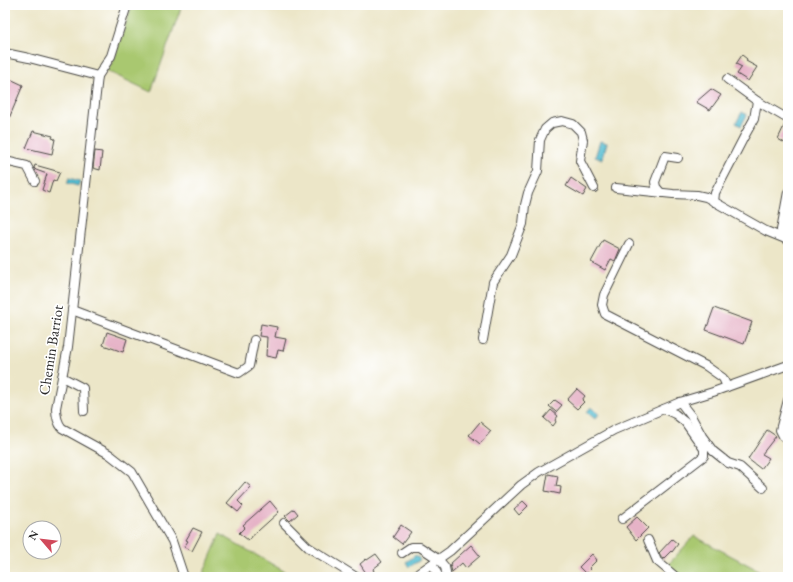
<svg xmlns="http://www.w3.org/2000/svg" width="793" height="582" viewBox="0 0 793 582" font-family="'EB Garamond',serif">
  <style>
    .green { fill: #a9c870; stroke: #6a7a4e }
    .water { fill: #54bdd1; stroke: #40747e }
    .building { fill: #e6b3c7 }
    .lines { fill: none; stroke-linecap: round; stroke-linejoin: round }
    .minor-casing { stroke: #484743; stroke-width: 10 }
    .minor { stroke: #fff; stroke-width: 8 }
    .labels { text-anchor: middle; stroke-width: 3.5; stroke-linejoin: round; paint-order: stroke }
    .street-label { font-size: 15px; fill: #2b2b2b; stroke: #fff }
  </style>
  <rect width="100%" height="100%" fill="#fff"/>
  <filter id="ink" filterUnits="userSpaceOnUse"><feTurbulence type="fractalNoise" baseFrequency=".025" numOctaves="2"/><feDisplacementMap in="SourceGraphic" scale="8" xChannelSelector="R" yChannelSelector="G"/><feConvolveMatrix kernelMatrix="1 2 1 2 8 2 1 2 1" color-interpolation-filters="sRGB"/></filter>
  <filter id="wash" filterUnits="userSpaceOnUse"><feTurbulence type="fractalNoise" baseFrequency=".012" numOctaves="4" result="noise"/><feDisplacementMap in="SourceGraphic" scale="16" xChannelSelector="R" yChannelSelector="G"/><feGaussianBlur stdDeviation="0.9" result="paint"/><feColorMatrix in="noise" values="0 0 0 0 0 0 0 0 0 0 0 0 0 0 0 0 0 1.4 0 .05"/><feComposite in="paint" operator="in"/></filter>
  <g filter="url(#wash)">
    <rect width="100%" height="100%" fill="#ece6c8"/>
    <g class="green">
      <path d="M132 5H182L151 92 107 71 114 59Z"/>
      <path d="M220 534 294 577H202Z"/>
      <path d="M694 536 771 577H681L667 566Z"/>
    </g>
    <g class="water">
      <path d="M742 112 747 115 741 126 736 123Z"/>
      <path d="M600 141 607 143 602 159 595 157Z"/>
      <path d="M69 178 80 181 78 186 67 183Z"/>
      <path d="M591 407 599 414 595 419 587 412Z"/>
      <path d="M416 555 420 560 409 567 406 562Z"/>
    </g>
    <g id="blocks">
      <g class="building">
        <path d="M742 55 747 59 746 61 757 67 748 81 737 74 742 67 736 64Z"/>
        <path d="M8 78 23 85 5 128V85Z"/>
        <path d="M711 89 721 95 710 110 696 102Z"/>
        <path d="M785 124H788V145L778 139Z"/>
        <path d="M33 131 53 136 52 138 55 139 52 154 26 148Z"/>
        <path d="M95 151 102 152 100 170 93 168Z"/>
        <path d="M35 165 60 172 56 181 53 180 49 193 42 190 47 174 36 170 34 168Z"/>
        <path d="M571 178 587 189 583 196 566 186Z"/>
        <path d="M603 240 620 249 615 261 611 259 605 270 591 262Z"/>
        <path d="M714 308 752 322 744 344 706 330Z"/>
        <path d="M261 324 277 327 275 337 286 339 283 351 278 350 276 358 266 356 267 337 259 336Z"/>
        <path d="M107 332 127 339 123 352 103 345Z"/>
        <path d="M577 389 585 396 582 400 584 402 577 409 567 400Z"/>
        <path d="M555 400 562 405 556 412 549 406Z"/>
        <path d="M551 410 558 416 555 420 556 422 553 426 544 418Z"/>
        <path d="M480 422 491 431 480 444 469 435Z"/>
        <path d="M767 430 776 436 762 454 769 458 761 469 748 459Z"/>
        <path d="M548 474 558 476 556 486 561 487 560 494 545 491Z"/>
        <path d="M245 482 251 487 238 501 243 506 238 512 227 503Z"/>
        <path d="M270 501 279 512 248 540 239 533 245 527 243 525Z"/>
        <path d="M523 501 528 506 519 515 514 509Z"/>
        <path d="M294 509 298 514 290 521 285 516Z"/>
        <path d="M637 517 648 528 636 540 626 527Z"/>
        <path d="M401 525 411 532 402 544 393 537Z"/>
        <path d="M193 528 202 532 192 551 184 547 188 541 186 540Z"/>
        <path d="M672 539 678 544 672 552 671 551 663 559 659 553Z"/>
        <path d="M471 545 480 556 466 568 462 563 452 572 450 564Z"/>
        <path d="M376 554 382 562 373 569 374 571 368 576 360 564 366 559 367 560Z"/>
        <path d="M592 554 597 560 589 568 591 569 586 574 579 567Z"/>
      </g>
    </g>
  </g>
  <g filter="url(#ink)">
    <use href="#blocks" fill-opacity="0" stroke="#484743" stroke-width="1"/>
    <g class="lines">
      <g class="minor-casing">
        <g id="minor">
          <path d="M127 5 111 56 98 76 68 347 56 408C56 415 57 422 62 428L109 454 132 472 172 541 184 577"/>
          <path d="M5 53 29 58 98 76"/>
          <path d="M757 101 788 119"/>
          <path d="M5 161 27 166 35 181"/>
          <path d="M616 188 673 194 697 195 706 197 766 231 788 240"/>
          <path d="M661 193 656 187 655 182 665 156 678 158"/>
          <path d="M714 202 715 193 744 137 754 119 757 101 727 79"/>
          <path d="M782 237 781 230 788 192"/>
          <path d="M629 244 604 295 602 305 605 314 706 366 723 378 727 387"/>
          <path d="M72 310 239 373 249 366 254 340"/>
          <path d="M483 340 493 282 511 255 523 224 525 205 528 193 538 171 540 140 545 129 552 123 562 121 573 124 581 132 583 140 580 161 594 188"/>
          <path d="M62 377 83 388 84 411"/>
          <path d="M680 402 691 416 702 436 713 451 728 463 740 467 763 488"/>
          <path d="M783 436 780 430 788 400"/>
          <path d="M622 519 704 456V449L685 422 675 414 664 409"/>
          <path d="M284 523 308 547 356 577"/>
          <path d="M648 540 657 561 676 577"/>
          <path d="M402 553 411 547H420L438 559 445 567 447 577"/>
          <path d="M432 564 439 577"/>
          <path d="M413 577 450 551 521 485 539 472 614 430 680 402 713 392 788 365"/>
        </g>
      </g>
      <use href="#minor" class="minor"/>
    </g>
  </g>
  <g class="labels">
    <g class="street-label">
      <text transform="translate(51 350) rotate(-81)" y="5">Chemin Barriot</text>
    </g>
  </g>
  <rect width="793" height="582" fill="none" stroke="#fff" stroke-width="20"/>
  <g transform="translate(42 540) rotate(298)"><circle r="19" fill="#ffffff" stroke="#aaaaaa"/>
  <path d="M0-3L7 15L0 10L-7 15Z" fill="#d1495b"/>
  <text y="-6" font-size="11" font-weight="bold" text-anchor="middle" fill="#2b2b2b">N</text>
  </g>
</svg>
